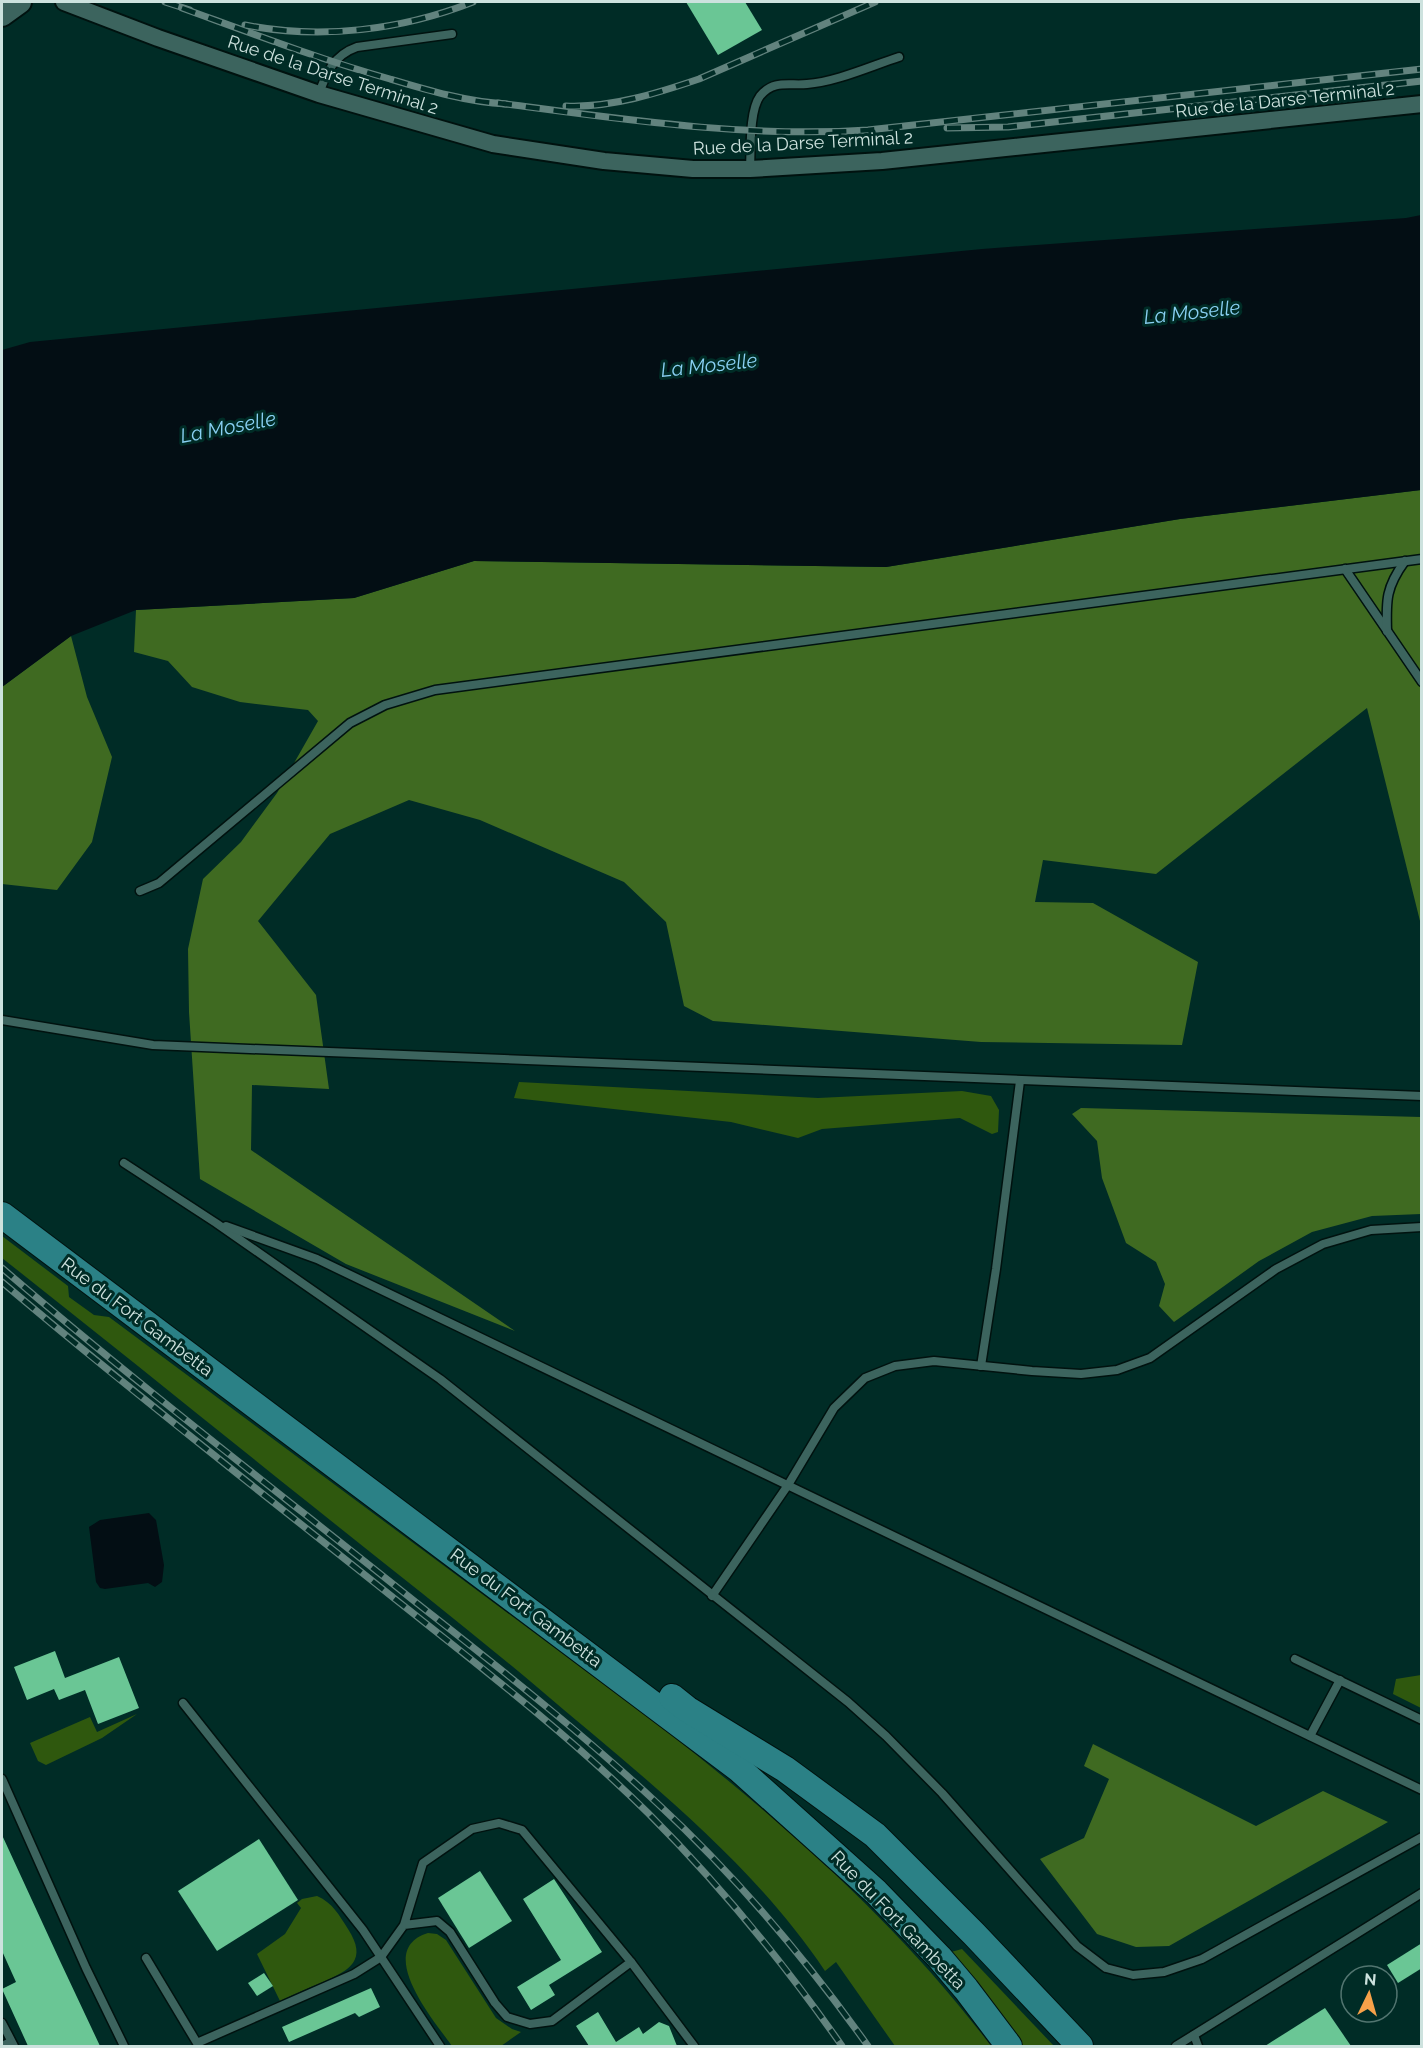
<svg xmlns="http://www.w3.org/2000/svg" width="1423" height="2048" viewBox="0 0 1423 2048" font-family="Raleway,sans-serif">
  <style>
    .green { fill: #2f580e }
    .forest { fill: #3f6a21 }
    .water { fill: #030e14 }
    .building { fill: #6ac695 }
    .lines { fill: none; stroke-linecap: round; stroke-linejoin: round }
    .lane-casing { stroke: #00120f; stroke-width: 11 }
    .street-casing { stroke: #00120f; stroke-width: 20 }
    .secondary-casing { stroke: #00120f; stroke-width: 26 }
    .primary-casing { stroke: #00120f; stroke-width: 28 }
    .lane { stroke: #3c645e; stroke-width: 8 }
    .street { stroke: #3c645e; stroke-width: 16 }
    .secondary { stroke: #3c645e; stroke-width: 22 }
    .primary { stroke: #2b8186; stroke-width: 26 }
    .rail-casing { stroke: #62837e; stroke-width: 7 }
    .rail { stroke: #002c26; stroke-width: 4.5; stroke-dasharray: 14; stroke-linecap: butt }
    .labels { text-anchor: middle; stroke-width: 6; stroke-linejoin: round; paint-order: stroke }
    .street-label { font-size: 18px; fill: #cde2de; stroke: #002c26 }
    .water-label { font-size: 20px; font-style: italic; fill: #89d0f3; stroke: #002c26 }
  </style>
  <rect width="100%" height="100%" fill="#002c26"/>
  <g class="green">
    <path d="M519 1082 818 1098 962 1091 991 1096 999 1110 998 1132 992 1134 960 1118 822 1129 798 1138 731 1122 514 1098Z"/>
    <path d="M2 1236 68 1286 69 1297 94 1315 109 1317 661 1727C782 1821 899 1924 991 2046H895L836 1962 825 1971C749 1858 639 1774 537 1687 462 1624 386 1565 310 1504 207 1422 105 1339 2 1258Z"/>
    <path d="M1421 1675V1708L1393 1694 1396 1679Z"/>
    <path d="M137 1714 102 1738 46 1765 38 1761 30 1743 90 1717 97 1732Z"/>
    <path d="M317 1896C333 1903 339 1915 348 1929 368 1960 350 1970 323 1982 308 1988 294 1994 280 2001L257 1954 285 1934 301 1908 297 1903 302 1899Z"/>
    <path d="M428 1933 437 1934 446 1940 496 2018 512 2029 521 2032 501 2046H452C435 2022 373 1950 428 1933Z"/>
    <path d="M962 1949 1054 2046H1022L951 1952Z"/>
  </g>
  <g class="forest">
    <path d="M1421 490V925L1367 708 1156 874 1043 860 1035 902 1093 903 1198 962 1182 1045 981 1042 713 1021 684 1006 666 922 624 882 480 820 409 800 330 834 258 921 316 995 329 1089 252 1085 251 1150 515 1331 346 1264 200 1179 189 1012 188 949 203 879 241 842 277 793 318 721 308 710 240 702 192 687 168 661 134 652 136 610 354 598 474 561 886 567 1180 519Z"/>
    <path d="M71 636 87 697 112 757 92 842 57 890 2 884V687Z"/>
    <path d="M1081 1108 1421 1117V1214L1372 1216 1312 1232 1259 1261 1174 1322 1159 1306 1165 1284 1156 1262 1126 1243 1102 1178 1097 1141 1072 1114Z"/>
    <path d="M1093 1744 1256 1826 1323 1791 1388 1822 1169 1946 1136 1947 1097 1934 1040 1859 1084 1838 1109 1779 1084 1766Z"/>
  </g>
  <g class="water">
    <path d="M1421 215V490L1180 519 886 567 474 561 354 598 136 610 71 636 2 687V350L30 342 982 249 1406 218Z"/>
    <path d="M149 1513 156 1520 164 1565 162 1582 155 1587 148 1583 105 1589 100 1588 96 1582 89 1527 100 1520Z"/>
  </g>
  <g class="building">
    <path d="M686 2H745L762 30 718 55Z"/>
    <path d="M55 1651 65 1678 119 1657 139 1708 98 1724 85 1690 59 1700 54 1689 27 1700 14 1667Z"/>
    <path d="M2 1835 60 1961 100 2046H28L2 1989 16 1982 2 1951Z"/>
    <path d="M259 1839 298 1900 217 1951 178 1891Z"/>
    <path d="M480 1871 512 1921 469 1948 438 1898Z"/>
    <path d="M554 1879 602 1952 549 1985 555 1995 531 2010 517 1987 561 1960 523 1899Z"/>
    <path d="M1422 1943V1968L1398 1983 1387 1965Z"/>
    <path d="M264 1973 273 1986 257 1996 248 1983Z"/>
    <path d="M371 1988 380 2007 359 2017 355 2013 289 2042 282 2027Z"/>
    <path d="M1325 2008 1351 2046H1265Z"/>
    <path d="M598 2012 616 2042 639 2027 643 2034 659 2022 669 2026 677 2046H589L576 2026Z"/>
  </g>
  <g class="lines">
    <g class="lane-casing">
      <g id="lane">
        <path d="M319 94C326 73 334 55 357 47L452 34"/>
        <path d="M750 169C751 150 749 111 760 96 774 79 790 86 807 84 836 82 871 66 899 57"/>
        <path d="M1345 569 1422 682"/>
        <path d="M1387 631C1386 600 1386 587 1405 561"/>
        <path d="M140 891 159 883 350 723 385 705 435 690 1422 559"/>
        <path d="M2 1020 153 1045 1422 1096"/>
        <path d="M124 1163 216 1223 440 1379 848 1702 886 1736 942 1793 1077 1946 1106 1968 1133 1975 1164 1972 1202 1959 1422 1837"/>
        <path d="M226 1226 317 1259 1422 1790"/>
        <path d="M981 1366 996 1269 1020 1081"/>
        <path d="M712 1596 788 1485 834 1408 865 1378 895 1366 934 1361 1032 1371 1081 1374 1117 1370 1150 1358 1276 1269 1323 1244 1371 1230 1422 1227"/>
        <path d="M1295 1659 1422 1720"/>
        <path d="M183 1703 363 1930 440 2046"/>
        <path d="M1310 1736 1340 1680"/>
        <path d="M2 1779 86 1968 124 2046"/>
        <path d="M146 1958 197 2043 354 1974 381 1957 404 1925 423 1863 472 1829 499 1823 522 1830 631 1962 552 2021 530 2024 507 2017 495 2003 450 1932 437 1921 404 1925"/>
        <path d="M631 1962 694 2046"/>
        <path d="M2 2023 14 2046"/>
        <path d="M1194 2035 1198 2046"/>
        <path d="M2 2046 10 2042"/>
        <path d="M1176 2046 1422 1893"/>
      </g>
    </g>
    <g class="street-casing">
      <path id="street" d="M64 2 158 38 319 94 493 144 604 161 693 169H750L882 161 1422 104"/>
    </g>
    <g class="secondary-casing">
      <path id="secondary" d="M2 15 20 2"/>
    </g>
    <g class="primary-casing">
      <g id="primary">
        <path d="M2 1215 739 1769 876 1892 939 1957 966 1989 1009 2046"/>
        <path d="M672 1697 687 1709 785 1769 875 1835 974 1934 1080 2046"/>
      </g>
    </g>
    <use href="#lane" class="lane"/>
    <use href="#street" class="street"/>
    <use href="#secondary" class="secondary"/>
    <use href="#primary" class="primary"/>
    <g class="rail-casing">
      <g id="rail">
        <path d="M165 2 190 10"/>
        <path d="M182 8C251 33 319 59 390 79 427 90 467 102 506 104"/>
        <path d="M245 25C321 40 402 30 473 2"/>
        <path d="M498 103C621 119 744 138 868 130L1422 69"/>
        <path d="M566 106C611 108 658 93 699 79L875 2"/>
        <path d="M947 128 1008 127 1422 81"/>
        <path d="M2 1268C137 1384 278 1492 418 1604 499 1668 581 1732 657 1803 736 1876 806 1959 868 2046"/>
        <path d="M2 1282C128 1389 260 1491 390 1595 478 1665 568 1734 648 1813 720 1885 784 1963 842 2046"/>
      </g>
    </g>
    <use href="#rail" class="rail"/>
  </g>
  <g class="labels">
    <g class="street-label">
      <text transform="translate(333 75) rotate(18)" y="6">Rue de la Darse Terminal 2</text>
      <text transform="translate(1285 100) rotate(-6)" y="6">Rue de la Darse Terminal 2</text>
      <text transform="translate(803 143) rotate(-3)" y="6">Rue de la Darse Terminal 2</text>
      <text transform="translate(137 1317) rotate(37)" y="6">Rue du Fort Gambetta</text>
      <text transform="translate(526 1608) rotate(37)" y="6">Rue du Fort Gambetta</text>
      <text transform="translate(898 1920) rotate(46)" y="6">Rue du Fort Gambetta</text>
    </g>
    <g class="water-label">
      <text transform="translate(1192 312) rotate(-6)" y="7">La Moselle</text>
      <text transform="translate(709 365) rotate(-6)" y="7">La Moselle</text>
      <text transform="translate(228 427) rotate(-11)" y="7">La Moselle</text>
    </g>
  </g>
  <rect width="1423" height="2048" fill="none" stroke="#cde2de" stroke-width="6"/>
  <g transform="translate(1369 1994) rotate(5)"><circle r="28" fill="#002c26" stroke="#527570" stroke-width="1.5"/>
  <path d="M0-4.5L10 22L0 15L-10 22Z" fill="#f7a149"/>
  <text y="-9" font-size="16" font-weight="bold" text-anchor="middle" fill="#cde2de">N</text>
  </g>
</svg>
